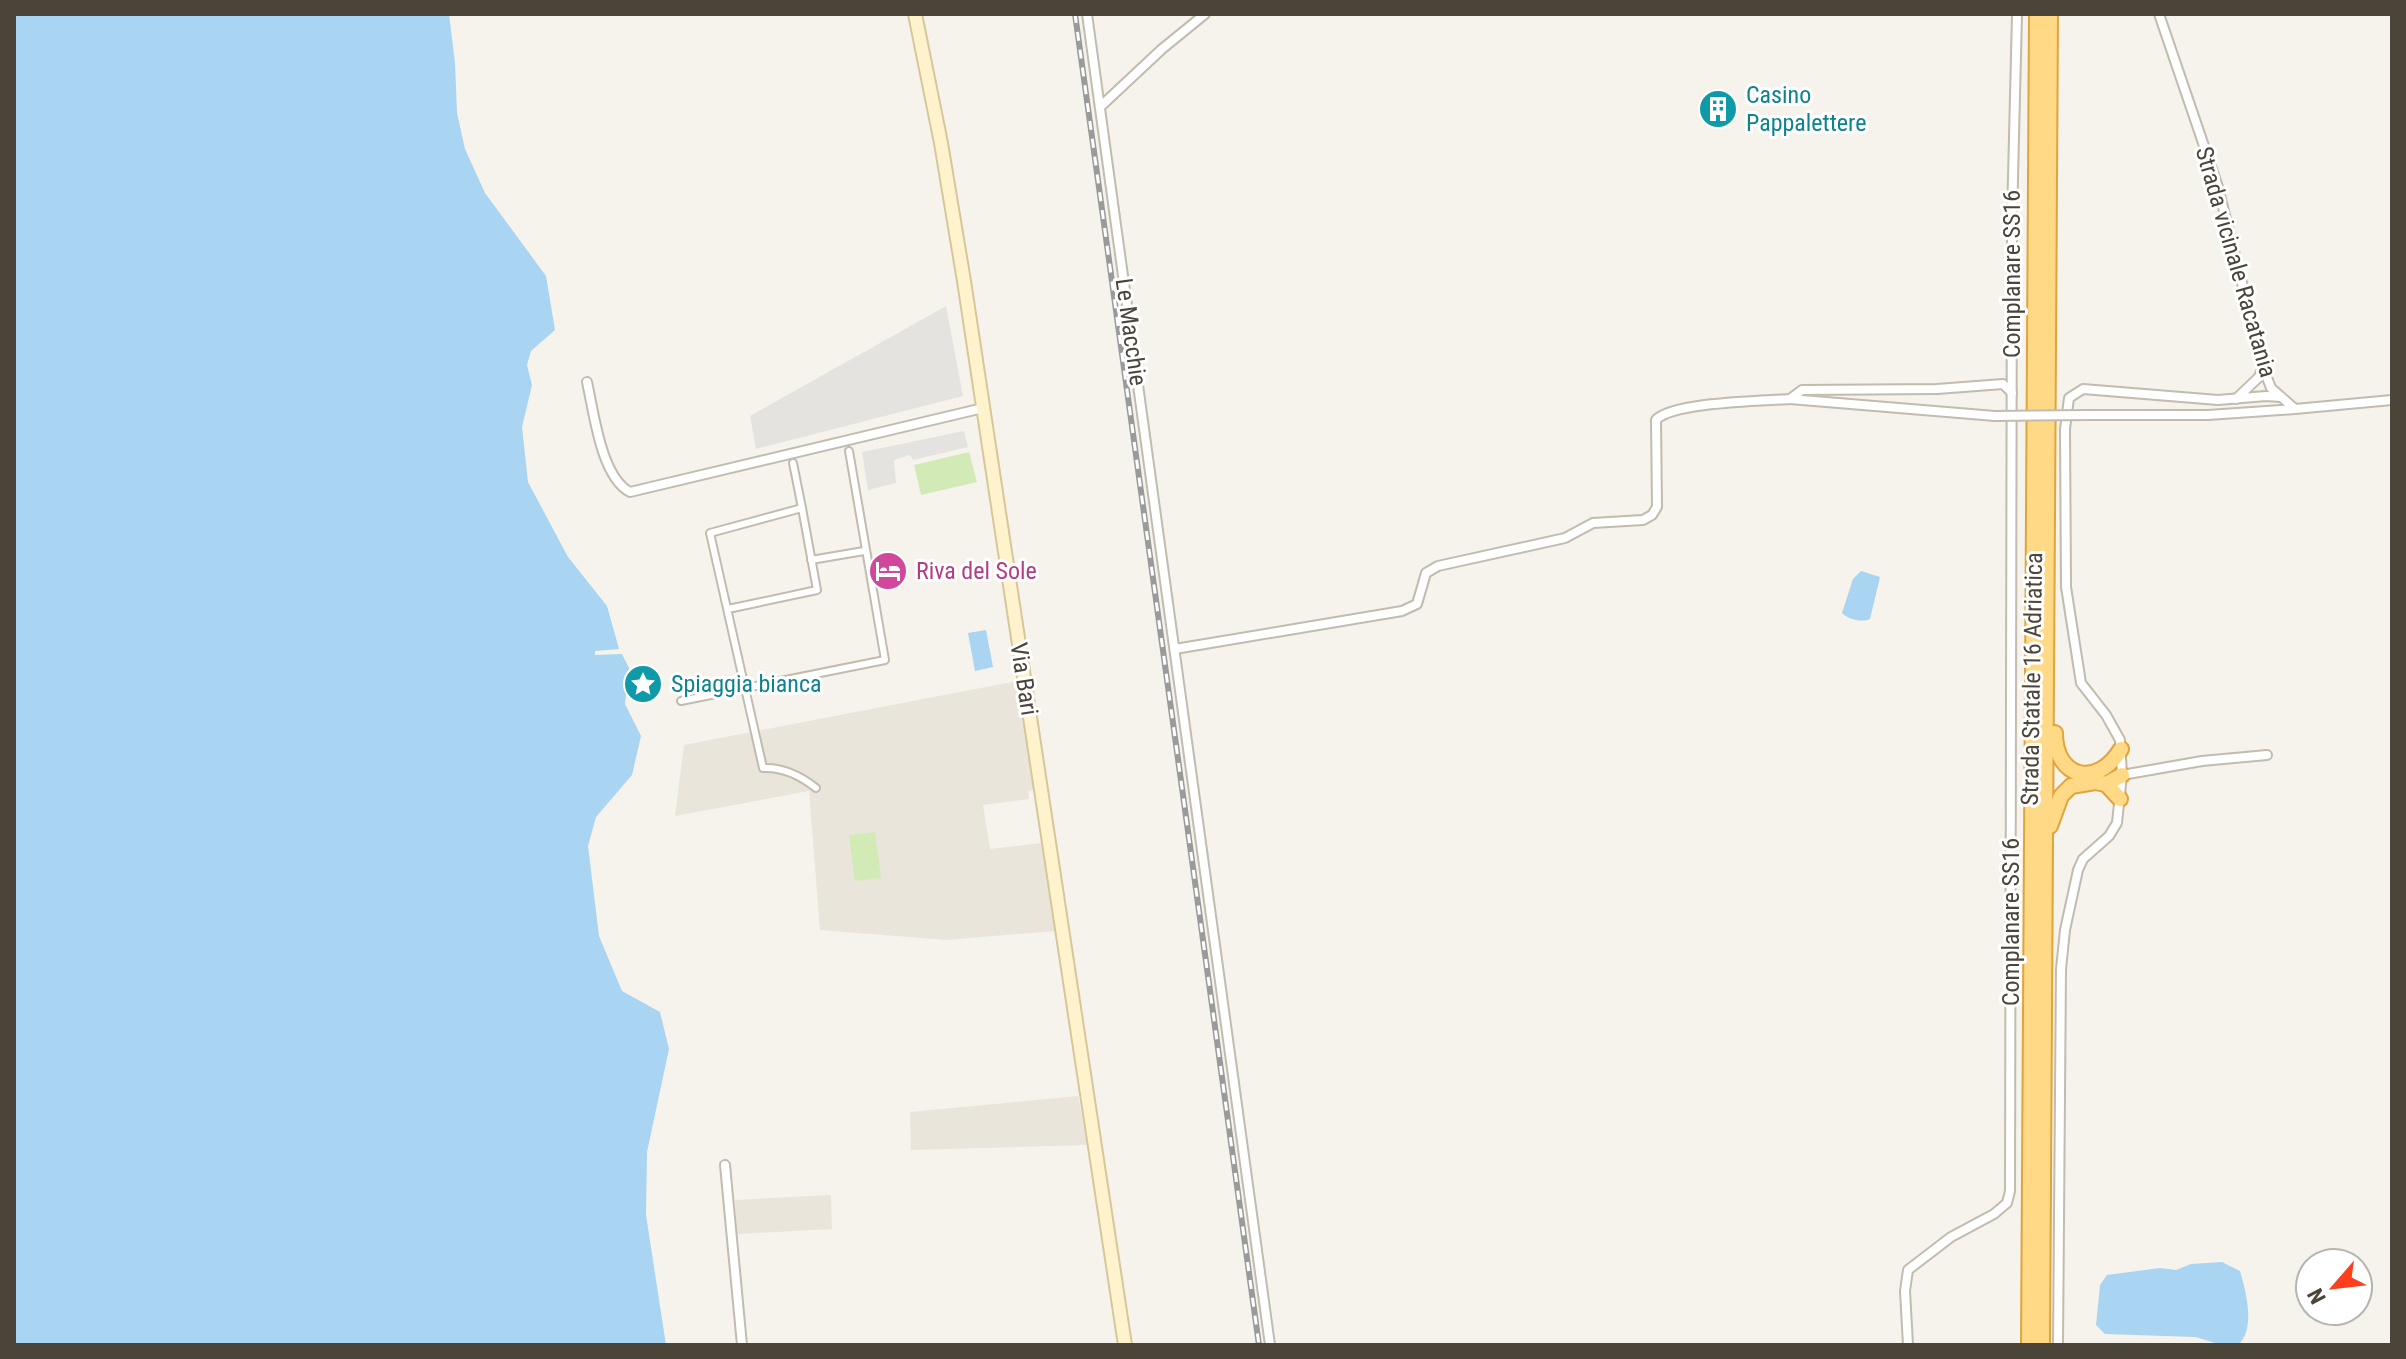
<svg xmlns="http://www.w3.org/2000/svg" width="2406" height="1359" viewBox="0 0 2406 1359" font-family="'Roboto Condensed',sans-serif">
  <style>
    .residential { fill: #eae5da }
    .green { fill: #d2eab5 }
    .parking { fill: #e5e3e0 }
    .water { fill: #a9d4f2 }
    .lines { fill: none; stroke-linecap: round; stroke-linejoin: round }
    .pedestrian-casing { stroke: #c2bbae; stroke-width: 10 }
    .minor-casing { stroke: #c2bbae; stroke-width: 12 }
    .secondary-casing { stroke: #d6c79b; stroke-width: 16 }
    .trunk-casing { stroke: #e0a43c; stroke-width: 18 }
    .pedestrian { stroke: #fff; stroke-width: 6 }
    .minor { stroke: #fff; stroke-width: 8 }
    .secondary { stroke: #fff3cd; stroke-width: 12 }
    .trunk { stroke: #ffd985; stroke-width: 14 }
    .rail-casing { stroke: #9a9a9a; stroke-width: 6 }
    .rail { stroke: #fff; stroke-width: 3; stroke-dasharray: 9; stroke-linecap: butt }
    .minor-bridge-casing { stroke: #c2bbae; stroke-width: 12; stroke-linecap: butt }
    .minor-bridge { stroke: #fff; stroke-width: 8 }
    .labels { text-anchor: middle; stroke-width: 6; stroke-linejoin: round; paint-order: stroke }
    .culture-label { font-size: 24px; fill: #0d838f; stroke: #fff; text-anchor: start }
    .street-label { font-size: 24px; fill: #4b4439; stroke: #fff }
    .hotel-label { font-size: 24px; fill: #b23c85; stroke: #fff; text-anchor: start }
  </style>
  <rect width="100%" height="100%" fill="#f6f3ec"/>
  <g class="residential">
    <path d="M1017 681 1034 790 1028 791 1029 799 983 805 990 849 1041 843 1056 931 946 940 820 930 809 791 675 816 684 745Z"/>
    <path d="M1078 1096 1087 1145 911 1150 910 1112Z"/>
    <path d="M831 1195 832 1229 737 1234 735 1200Z"/>
  </g>
  <g class="green">
    <path d="M969 452 977 482 921 495 914 465Z"/>
    <path d="M875 832 881 878 855 881 849 835Z"/>
  </g>
  <g class="parking">
    <path d="M946 306 963 396 756 449 750 416Z"/>
    <path d="M964 431 968 447 913 460 910 455 894 460 896 483 868 490 862 452Z"/>
  </g>
  <g class="water">
    <path d="M14 14H449L455 63 457 113 465 149 485 193 546 276 555 330 531 351 527 365 532 385 522 427 528 482 568 557 607 606 619 649 595 651V655L622 654 629 668 625 704 641 736 632 775 596 817 588 846 599 936 622 991 660 1012 669 1049 647 1152 646 1215 666 1345H14Z"/>
    <path d="M1861 571 1880 577 1870 619C1862 623 1847 619 1842 613L1853 579Z"/>
    <path d="M986 630 993 667 975 671 968 633Z"/>
    <path d="M2222 1262 2240 1271C2246 1292 2256 1329 2238 1345H2222L2195 1337 2105 1334 2096 1325 2100 1285 2107 1275 2160 1268 2176 1270 2191 1264Z"/>
  </g>
  <g class="lines">
    <g class="pedestrian-casing">
      <g id="pedestrian">
        <path d="M793 463 802 508"/>
        <path d="M811 560 864 551"/>
        <path d="M728 609 817 590 802 508 710 533 763 768C783 767 801 776 816 788"/>
        <path d="M681 701 885 660 849 451"/>
      </g>
    </g>
    <g class="minor-casing">
      <g id="minor">
        <path d="M1087 14 1270 1345"/>
        <path d="M2159 14 2218 187 2263 367 2271 388 2295 409 2392 400"/>
        <path d="M1100 107 1162 49 1205 14"/>
        <path d="M587 382C594 413 601 477 630 492L983 408"/>
        <path d="M2236 399 2259 377 2263 367"/>
        <path d="M2091 415H2208L2295 409"/>
        <path d="M1995 416 1790 399 1802 390 1937 389 2003 384 2012 393"/>
        <path d="M1175 649 1402 611 1417 604 1426 573 1438 566 1565 538 1593 523 1643 520 1652 515 1657 507 1656 420C1672 402 1763 401 1790 399"/>
        <path d="M2122 775 2202 761 2267 755"/>
        <path d="M725 1165 742 1345"/>
        <path d="M1908 1345 1905 1291 1908 1270 1951 1237 1994 1214 2007 1203 2010 1191 2012 219 2017 14"/>
        <path d="M2058 1345 2061 969 2065 930 2078 870 2083 859 2109 836 2117 823 2122 775 2120 740 2106 715 2081 683 2066 587 2065 429 2069 398 2083 389 2218 400 2266 396 2281 397"/>
      </g>
    </g>
    <g class="secondary-casing">
      <path id="secondary" d="M915 14 941 143 964 281 1125 1345"/>
    </g>
    <g class="trunk-casing">
      <g id="trunk">
        <path d="M2055 733C2055 778 2097 789 2121 749"/>
        <path d="M2106 784 2122 775"/>
        <path d="M2050 826 2061 796 2071 786 2095 782 2106 784 2120 799"/>
        <path d="M2029 1345 2037 14"/>
        <path d="M2042 1345 2050 14"/>
      </g>
    </g>
    <use href="#pedestrian" class="pedestrian"/>
    <use href="#minor" class="minor"/>
    <use href="#secondary" class="secondary"/>
    <use href="#trunk" class="trunk"/>
    <g class="rail-casing">
      <path id="rail" d="M1075 14 1259 1345"/>
    </g>
    <use href="#rail" class="rail"/>
    <g class="minor-bridge-casing">
      <path id="minor-bridge" d="M1995 416 2091 415"/>
    </g>
    <use href="#minor-bridge" class="minor-bridge"/>
  </g>
  <defs>
    <g id="building-disc" transform="scale(2)"><circle r="9.5" fill="#0f9aa8" stroke="#fff"/><path d="M-4-6H4V6H1V3H-1V6H-4ZM-2.5-4.3h1.7v1.8h-1.7ZM.8-4.3h1.7v1.8H.8ZM-2.5-1h1.7V.8h-1.7ZM.8-1h1.7V.8H.8Z" fill="#fff"/></g>
    <g id="hotel-disc" transform="scale(2)"><circle r="9.5" fill="#d1479c" stroke="#fff"/><path d="M-6-4.5h1.5V1H6V5H4.5V3h-9V5H-6ZM-4 0a1.8 1.8 0 1 1 3.6 0ZM.5 0V-2.5h3Q6-2.5 6 0Z" fill="#fff"/></g>
    <g id="sight-disc" transform="scale(2)"><circle r="9.5" fill="#0f9aa8" stroke="#fff"/><path d="M0-6L1.8-2.2L6-1.7L2.9 1.2L3.7 5.4L0 3.3L-3.7 5.4L-2.9 1.2L-6-1.7L-1.8-2.2Z" fill="#fff"/></g>
  </defs>
  <g fill-rule="evenodd">
    <use href="#building-disc" x="1718" y="109"/>
    <use href="#hotel-disc" x="888" y="571"/>
    <use href="#sight-disc" x="643" y="684"/>
  </g>
  <g class="labels">
    <g class="culture-label">
      <text x="1746" y="103">Casino<tspan x="1746" dy="28">Pappalettere</tspan></text>
      <text x="671" y="692">Spiaggia bianca</text>
    </g>
    <g class="street-label">
      <text transform="translate(2236 262) rotate(74)" y="8">Strada vicinale Racatania</text>
      <text transform="translate(2012 274) rotate(-90)" y="8">Complanare SS16</text>
      <text transform="translate(1131 332) rotate(82)" y="8">Le Macchie</text>
      <text transform="translate(1024 679) rotate(81)" y="8">Via Bari</text>
      <text transform="translate(2032 679) rotate(-89)" y="8">Strada Statale 16 Adriatica</text>
      <text transform="translate(2011 922) rotate(-90)" y="8">Complanare SS16</text>
    </g>
    <g class="hotel-label">
      <text x="916" y="579">Riva del Sole</text>
    </g>
  </g>
  <rect width="2406" height="1359" fill="none" stroke="#4b4439" stroke-width="32"/>
  <g transform="translate(2334 1287) rotate(242)"><circle r="38" fill="#ffffff" stroke="#b7b4b0" stroke-width="2"/>
  <path d="M0-6L14 30L0 20L-14 30Z" fill="#fc3f1d"/>
  <text y="-12" font-size="22" font-weight="bold" text-anchor="middle" fill="#4b4439">N</text>
  </g>
</svg>
